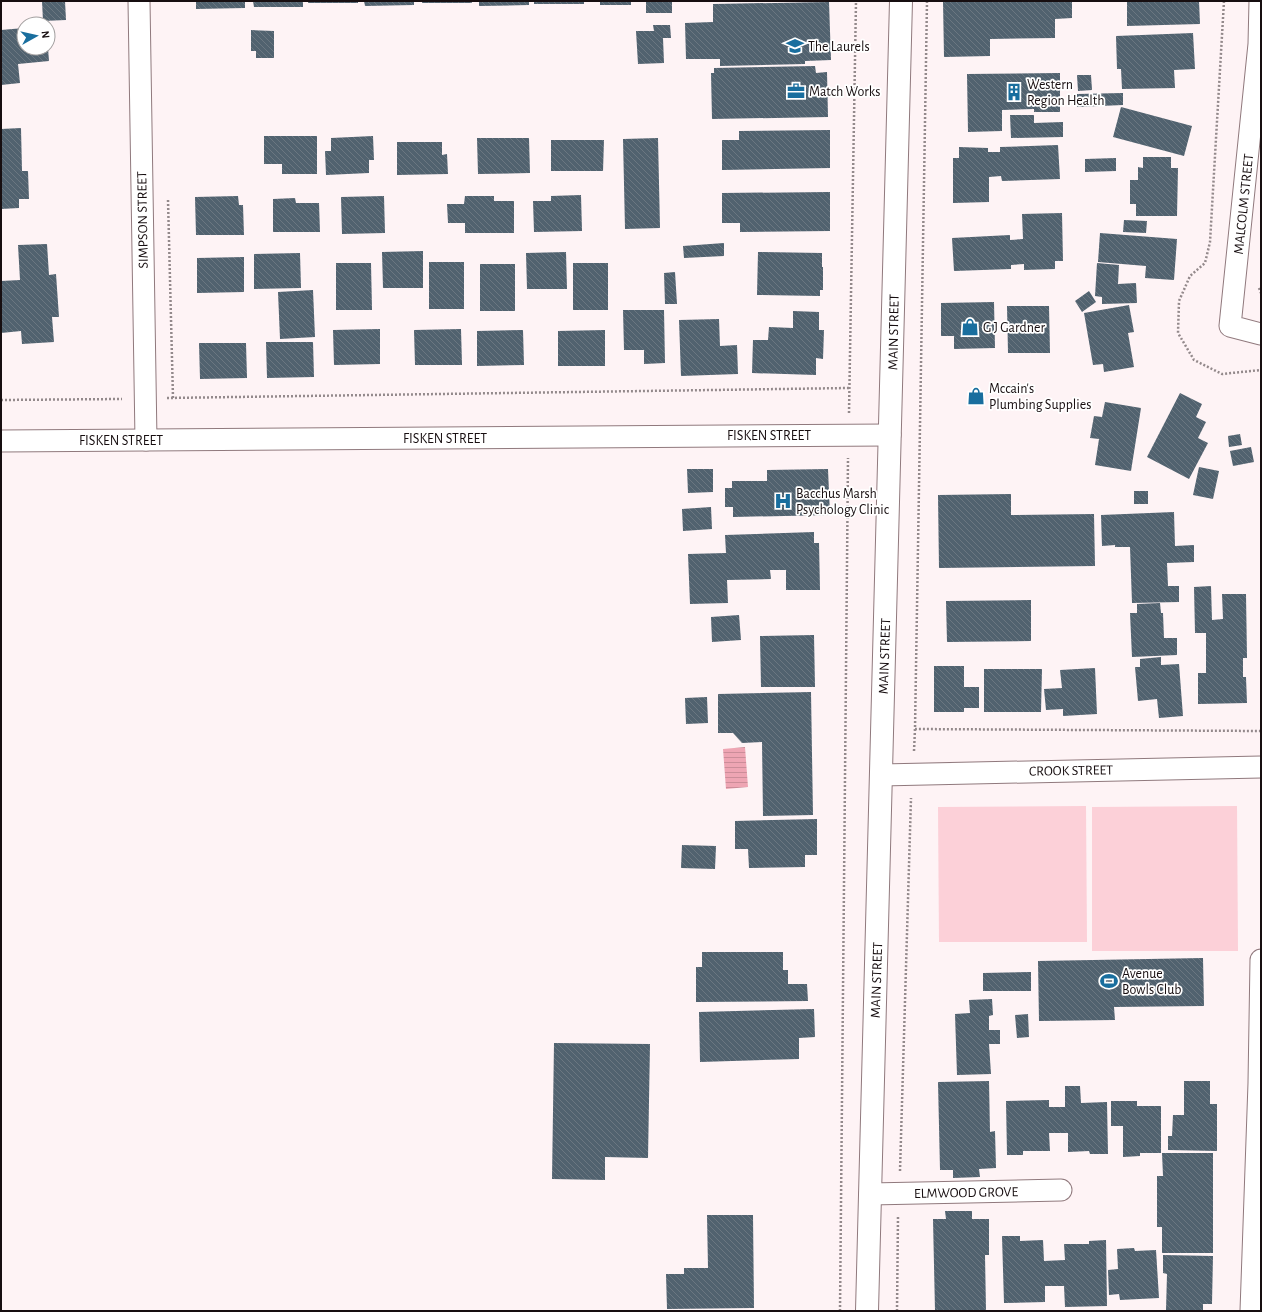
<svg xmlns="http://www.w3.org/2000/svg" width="1262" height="1312" viewBox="0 0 1262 1312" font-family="'Alegreya Sans',sans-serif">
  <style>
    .pitch { fill: #fcd0d8 }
    .water { fill: url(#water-rules) }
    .building { fill: url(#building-back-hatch) }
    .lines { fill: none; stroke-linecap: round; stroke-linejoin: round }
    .street-casing { stroke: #90797d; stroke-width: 23 }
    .secondary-casing { stroke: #90797d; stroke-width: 24 }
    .path { stroke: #93898b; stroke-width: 2.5; stroke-dasharray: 2 2; stroke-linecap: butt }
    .street { stroke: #fff; stroke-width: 21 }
    .secondary { stroke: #fff; stroke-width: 22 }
    .labels { text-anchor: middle; stroke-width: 3.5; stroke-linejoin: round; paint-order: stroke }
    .poi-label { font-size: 14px; fill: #170e10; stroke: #fff; text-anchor: start }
    .street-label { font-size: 14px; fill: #170e10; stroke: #fff }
  </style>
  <defs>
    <pattern id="water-rules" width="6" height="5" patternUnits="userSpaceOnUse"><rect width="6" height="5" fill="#eea5b3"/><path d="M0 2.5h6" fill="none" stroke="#cb8d99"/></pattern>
    <pattern id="building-back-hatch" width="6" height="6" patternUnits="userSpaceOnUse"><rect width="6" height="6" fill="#51626f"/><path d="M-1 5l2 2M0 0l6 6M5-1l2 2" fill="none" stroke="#6b7781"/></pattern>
  </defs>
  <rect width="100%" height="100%" fill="#fef3f5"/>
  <g class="pitch">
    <path d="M1086 806 1087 942H939L938 807Z"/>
    <path d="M1237 806 1238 951H1092V807Z"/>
  </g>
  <path class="water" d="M745 747 748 787 726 789 723 749Z"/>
  <g class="building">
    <path d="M42 1H65L66 20 43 21Z"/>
    <path d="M196 1H245V8L196 9Z"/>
    <path d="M253 1H303V7H254Z"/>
    <rect x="308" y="1" width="50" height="2"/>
    <path d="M364 1H414V5L365 6Z"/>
    <path d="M422 1H471L472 3H422Z"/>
    <path d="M479 1H529V5L479 6Z"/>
    <rect x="534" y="1" width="50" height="3"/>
    <rect x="600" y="1" width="31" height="4"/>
    <rect x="646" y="1" width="26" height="12"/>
    <path d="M943 1H1072V18L1055 19V38L990 39V56L944 57Z"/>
    <path d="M1127 1H1199L1200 24 1127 26Z"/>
    <path d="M829 2 831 60 805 61V64L720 66V59H686L685 23 713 22V4Z"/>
    <path d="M653 25H670L671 38H663L664 63 638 64 636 31H654Z"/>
    <path d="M24 28V48H48L49 61 18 64 20 83 1 85V30Z"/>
    <path d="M251 30 274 31V58H256V51H251Z"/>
    <path d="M1193 33 1195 69 1174 70 1175 88 1122 89 1121 69H1117L1116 36Z"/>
    <path d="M815 66 816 73 827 72 828 117 712 119 711 73H714V68Z"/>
    <path d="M1060 73V112H1034V109L1002 110V131L968 132 967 74Z"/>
    <path d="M1077 75H1091L1092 90 1078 91Z"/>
    <path d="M1123 93V105L1077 107V94Z"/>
    <path d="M1121 107 1192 126 1184 156 1113 137Z"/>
    <path d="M1010 115H1034V123L1063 122V137L1011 138Z"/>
    <path d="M21 128 22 171H28L29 199H19V208L1 209V129Z"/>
    <path d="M830 130V168L722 170V140H739V131Z"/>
    <path d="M264 136H317V174H282V164H264Z"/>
    <path d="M373 136 374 160H369V173L326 175 325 151H331V138Z"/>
    <path d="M477 138H529L530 173 478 174Z"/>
    <path d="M658 138 659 183 649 184 659 183 660 228 625 229 623 139Z"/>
    <path d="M551 140H604L603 171H551Z"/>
    <path d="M397 142H442V155L447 154 448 174 397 175Z"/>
    <path d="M1058 145 1060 179 1002 181 1001 176 989 177V202L953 203V158H959V147L988 148V152H1000V147Z"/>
    <path d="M1143 157H1171V168H1178L1177 216H1136V204H1130V180H1138V167L1143 168Z"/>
    <path d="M1116 158V171L1085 172V159Z"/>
    <path d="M830 192V231L740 232V223H722V193Z"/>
    <path d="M581 195 582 231 534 232 533 201H551V196Z"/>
    <path d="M238 196 239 205H243L244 235H196L195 197Z"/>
    <path d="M384 196 385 233 342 234 341 197Z"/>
    <path d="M465 196H494V201H514V233H465V223H448L447 204H464Z"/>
    <path d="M295 198 296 203H319L320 232H273V199Z"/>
    <path d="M1062 213 1063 261H1055V269L1024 270V264L1011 265V269L954 271 952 238 1010 235V240L1023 239 1022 214Z"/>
    <path d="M1124 220 1147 221 1146 233 1123 232Z"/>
    <path d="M1100 233 1177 239 1174 280 1145 278 1146 266 1098 262Z"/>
    <path d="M724 243V256L684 258 683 246Z"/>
    <path d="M47 244 49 275 56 274 59 317H52L54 342 22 344 21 331 1 333V281L20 280 18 245Z"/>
    <path d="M423 251V288H383L382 252Z"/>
    <path d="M566 252 567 289H527L526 253Z"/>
    <path d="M758 252 822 253V267H823V290H820V296L757 295Z"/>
    <path d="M300 253 301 288 254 289V254Z"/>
    <path d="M244 257V292L197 293V258Z"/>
    <rect x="429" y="262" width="35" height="47"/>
    <path d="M336 263H371L372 310H336Z"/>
    <rect x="573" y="263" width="35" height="47"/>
    <path d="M1097 263 1119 265 1118 284 1136 283 1137 303 1102 304V297L1095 296Z"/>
    <rect x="480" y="264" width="35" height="47"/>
    <path d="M675 272 677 304H665L664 273Z"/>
    <path d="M313 290 315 337 280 339 278 292Z"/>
    <path d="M1089 291 1096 302 1082 312 1075 301Z"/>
    <path d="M994 302 995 348 954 349V336H941V303Z"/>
    <path d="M1129 305 1134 332 1128 333 1134 367 1104 372 1103 364 1093 365 1084 313Z"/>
    <path d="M1007 306H1049L1050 353H1008Z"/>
    <path d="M623 310H664L665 363 644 364V350H624Z"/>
    <path d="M793 311 819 312V330H824L823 359 816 358V375L752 373 753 340H768L769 327 793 328Z"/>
    <path d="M719 319 720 346 737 345 738 374 681 376 679 320Z"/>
    <path d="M380 329V364L334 365 333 330Z"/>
    <path d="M461 329 462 365H415L414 330Z"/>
    <path d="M523 330 524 365 477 366V331Z"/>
    <path d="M605 330V366H558V331Z"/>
    <path d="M266 342H313L314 377 267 378Z"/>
    <path d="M199 343H246L247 378 200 379Z"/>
    <path d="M1180 393 1202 404 1196 417 1206 422 1198 438 1208 443 1189 479 1147 457Z"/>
    <path d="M1105 402 1141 408 1131 471 1095 465 1099 439 1090 438 1094 416 1102 417Z"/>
    <path d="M1240 434 1242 445 1229 447 1228 436Z"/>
    <path d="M1251 447 1254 462 1233 466 1230 451Z"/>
    <path d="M1199 467 1219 471 1213 499 1193 495Z"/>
    <path d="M687 469H713V492L688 493Z"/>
    <path d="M828 469 830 515 733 517V507H725V488H732V481H767V470Z"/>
    <rect x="1134" y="491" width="14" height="13"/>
    <path d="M1011 494V515L1094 514 1095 566 939 568 938 495Z"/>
    <path d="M711 507 712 529 683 531 682 509Z"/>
    <path d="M1174 512 1175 546 1194 545V562L1167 563 1168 586H1179V602L1132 603 1130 547H1115V545L1102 546 1101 515Z"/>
    <path d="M814 532V543H819L820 590H786V570H770L771 579 727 580 728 603 690 604 688 554 726 553 725 535Z"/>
    <path d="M1211 586 1212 620 1223 619 1222 594H1246L1247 658H1243V677H1246L1247 703 1198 704V673H1206V633H1195L1194 587Z"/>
    <path d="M1031 600V641L947 642 946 601Z"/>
    <path d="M1160 603 1161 613H1163L1164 638H1177V655L1132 657 1130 613H1137V604Z"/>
    <path d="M739 615 741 640 712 642 711 617Z"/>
    <path d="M814 635 815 687H761L760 636Z"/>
    <path d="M1161 657V665L1179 664 1183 716 1159 718 1157 699 1138 701 1135 667H1140V659Z"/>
    <path d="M934 666H964V687H979V708H964V712H934Z"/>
    <path d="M1095 668 1097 714 1063 716V709L1046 710 1044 689 1062 688 1060 670Z"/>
    <path d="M984 669H1042L1041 712H984Z"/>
    <path d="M811 692 813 815 763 816 762 742 742 743 733 733H718V694Z"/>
    <path d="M707 697 708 723 686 724 685 698Z"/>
    <path d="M817 819V855H805V867L749 868 748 849H735V821Z"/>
    <path d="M682 845 716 846 715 869 681 868Z"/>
    <path d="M702 952H783V970H788V984H807L808 1001 696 1002V967H702Z"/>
    <path d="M1203 958 1204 1006 1114 1007 1115 1020 1039 1021 1038 961Z"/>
    <path d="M1031 972V991H983V973Z"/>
    <path d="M992 999 993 1015 989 1016V1030H1000V1044H989L991 1074 957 1075 955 1014 970 1013 969 1000Z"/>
    <path d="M814 1009 815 1037 799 1038V1059L700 1062 699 1012Z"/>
    <path d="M1028 1014 1029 1037 1017 1038 1015 1015Z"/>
    <path d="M554 1043 650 1044 648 1158 605 1157V1180L552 1179Z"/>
    <path d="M989 1081 990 1132 995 1131 996 1168 979 1169 980 1177 953 1178V1170H940L938 1082Z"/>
    <path d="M1184 1081H1210V1104H1217V1151L1168 1150V1136H1172L1173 1115H1184Z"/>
    <path d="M1065 1086H1080L1081 1103 1107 1102 1108 1154H1090L1089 1151 1068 1152V1133H1049L1050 1151H1023V1155H1007L1006 1101 1049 1100V1107H1065Z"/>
    <path d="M1111 1101H1137V1106H1161V1153H1140V1156L1123 1157V1126H1111Z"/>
    <path d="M1162 1153H1213V1253H1162V1227H1157V1176H1163Z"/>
    <path d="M945 1211H972V1219H989V1255H985L986 1311H935L933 1219H946Z"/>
    <path d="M707 1215H753L754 1308 667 1309 666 1274H684V1268H708Z"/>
    <path d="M1002 1236H1020V1241L1043 1240 1044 1261 1065 1260 1064 1244H1089V1241L1106 1240 1107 1306 1065 1307 1064 1286H1045V1302L1004 1303Z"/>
    <path d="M1134 1248 1135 1251 1156 1250 1159 1298 1120 1300 1119 1294 1109 1295 1108 1270 1118 1269 1117 1249Z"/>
    <path d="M1163 1255 1213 1256 1212 1304H1203V1311L1166 1310 1167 1274 1163 1273Z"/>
  </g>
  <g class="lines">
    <g class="street-casing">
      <g id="street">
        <path d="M139 1 146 440"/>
        <path d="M1260 1 1259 44 1230 326 1261 334"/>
        <path d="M1 441 890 435"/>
        <path d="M881 775 1261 767"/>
        <path d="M870 1194 1061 1190"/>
        <path d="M1251 1311 1259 1083 1261 960"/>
      </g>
    </g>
    <g class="secondary-casing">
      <path id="secondary" d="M867 1311 901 1"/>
    </g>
    <g class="path">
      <path d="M927 1 915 729 1261 731"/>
      <path d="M1224 1 1210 242 1205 263 1190 276 1179 301 1178 333 1194 360 1222 374 1261 370"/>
      <path d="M168 200 173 398"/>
      <path d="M1259 288 1261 293"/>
      <path d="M167 398 849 388"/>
      <path d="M1 400 122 399"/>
      <path d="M849 413 856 1"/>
      <path d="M914 751 915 729"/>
      <path d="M900 1171 911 798"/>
      <path d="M840 1311 848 458"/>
      <path d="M897 1311 898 1216"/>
    </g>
    <use href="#street" class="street"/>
    <use href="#secondary" class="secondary"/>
  </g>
  <defs>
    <g id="university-bare" transform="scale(1.38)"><path d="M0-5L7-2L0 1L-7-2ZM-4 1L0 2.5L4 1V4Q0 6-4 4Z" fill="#196e9e" stroke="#fff" stroke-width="2.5" paint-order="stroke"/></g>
    <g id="office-bare" transform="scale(1.38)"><path d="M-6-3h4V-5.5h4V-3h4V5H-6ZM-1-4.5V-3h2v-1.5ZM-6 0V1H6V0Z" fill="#196e9e" stroke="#fff" stroke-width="2.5" paint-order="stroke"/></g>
    <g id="building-bare" transform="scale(1.38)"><path d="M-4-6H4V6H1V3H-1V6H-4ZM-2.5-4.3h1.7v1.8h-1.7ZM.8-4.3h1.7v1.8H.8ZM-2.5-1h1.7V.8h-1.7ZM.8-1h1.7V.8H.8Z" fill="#196e9e" stroke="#fff" stroke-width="2.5" paint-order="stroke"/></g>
    <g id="shop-bare" transform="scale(1.38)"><path d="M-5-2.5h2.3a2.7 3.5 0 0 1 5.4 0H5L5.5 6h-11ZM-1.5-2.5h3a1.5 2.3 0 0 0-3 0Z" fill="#196e9e" stroke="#fff" stroke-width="2.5" paint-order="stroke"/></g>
    <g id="hospital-bare" transform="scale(1.38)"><path d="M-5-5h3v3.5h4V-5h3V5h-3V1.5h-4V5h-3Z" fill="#196e9e" stroke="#fff" stroke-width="2.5" paint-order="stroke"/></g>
    <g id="stadium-bare" transform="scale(1.38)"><path d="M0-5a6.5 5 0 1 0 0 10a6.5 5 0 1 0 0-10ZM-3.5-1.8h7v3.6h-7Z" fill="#196e9e" stroke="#fff" stroke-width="2.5" paint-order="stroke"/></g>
  </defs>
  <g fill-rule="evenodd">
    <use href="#university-bare" x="795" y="46"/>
    <use href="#office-bare" x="796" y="91"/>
    <use href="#building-bare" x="1014" y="92"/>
    <use href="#shop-bare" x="970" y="327"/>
    <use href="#shop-bare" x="976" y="396"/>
    <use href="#hospital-bare" x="783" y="501"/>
    <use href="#stadium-bare" x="1109" y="981"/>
  </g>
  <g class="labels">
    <g class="poi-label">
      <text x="808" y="51">The Laurels</text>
      <text x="1027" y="89">Western<tspan x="1027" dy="16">Region Health</tspan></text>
      <text x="809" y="96">Match Works</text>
      <text x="983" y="332">G J Gardner</text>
      <text x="989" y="393">Mccain's<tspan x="989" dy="16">Plumbing Supplies</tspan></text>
      <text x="796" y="498">Bacchus Marsh<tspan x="796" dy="16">Psychology Clinic</tspan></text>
      <text x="1122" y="978">Avenue<tspan x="1122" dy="16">Bowls Club</tspan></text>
    </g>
    <g class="street-label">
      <text transform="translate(1243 204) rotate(-84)" y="5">MALCOLM STREET</text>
      <text transform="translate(142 220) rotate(-91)" y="5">SIMPSON STREET</text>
      <text transform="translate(893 332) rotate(-89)" y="5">MAIN STREET</text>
      <text x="769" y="440">FISKEN STREET</text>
      <text x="445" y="443">FISKEN STREET</text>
      <text x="121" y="445">FISKEN STREET</text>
      <text transform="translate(884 656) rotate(-88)" y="5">MAIN STREET</text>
      <text transform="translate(1071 770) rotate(-1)" y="5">CROOK STREET</text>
      <text transform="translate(876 980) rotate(-88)" y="5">MAIN STREET</text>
      <text transform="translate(966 1192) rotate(-1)" y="5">ELMWOOD GROVE</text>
    </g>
  </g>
  <rect width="1262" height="1312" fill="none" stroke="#170e10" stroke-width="4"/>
  <g transform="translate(36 36) rotate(82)"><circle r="19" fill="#ffffff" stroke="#a29f9f"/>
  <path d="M0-3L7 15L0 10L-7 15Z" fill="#196e9e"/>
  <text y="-6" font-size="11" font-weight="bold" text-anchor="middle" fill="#170e10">N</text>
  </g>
</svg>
